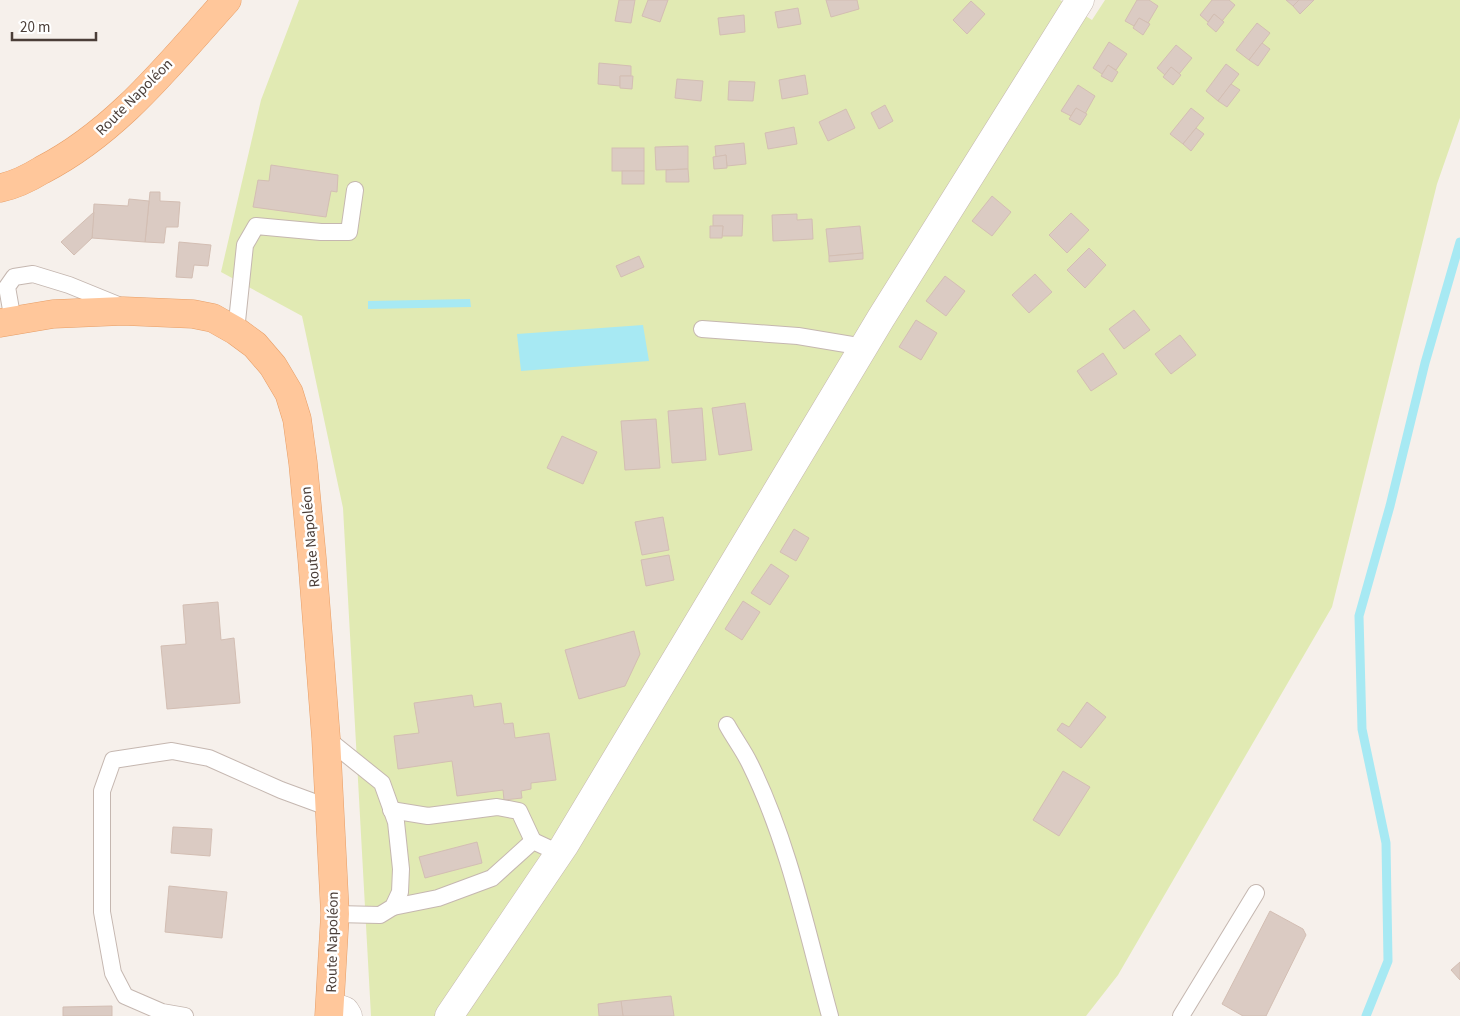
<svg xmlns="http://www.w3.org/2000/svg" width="1460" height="1016" viewBox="0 0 1460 1016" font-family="'Source Sans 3',sans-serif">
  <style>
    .green { fill: #e1eab3 }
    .water { fill: #a7e9f3 }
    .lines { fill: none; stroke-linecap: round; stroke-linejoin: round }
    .stream { stroke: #a7e9f3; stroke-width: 9 }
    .building { fill: #dbcbc3; stroke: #d3beb3 }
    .lane-casing { stroke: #c5b7b0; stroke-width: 18 }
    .street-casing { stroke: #c5b7b0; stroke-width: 29 }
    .primary-casing { stroke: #e79e67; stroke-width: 29 }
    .lane { stroke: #fff; stroke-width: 16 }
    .street { stroke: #fff; stroke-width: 28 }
    .primary { stroke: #ffc79b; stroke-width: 28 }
    .labels { text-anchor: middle; stroke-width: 5; stroke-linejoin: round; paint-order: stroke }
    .street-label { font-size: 15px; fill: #4b3e38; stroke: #fff }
  </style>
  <rect width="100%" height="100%" fill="#f6f0eb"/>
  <path class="green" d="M299 0H1060L1092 20 1105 0H1460V118L1437 184 1332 607 1118 975 1086 1016H371L343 508 302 316 221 272 261 100Z"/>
  <g class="water">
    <path d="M470 299 471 307 368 309V301Z"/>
    <path d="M643 325 649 361 521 371 517 334Z"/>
  </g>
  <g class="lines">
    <path class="stream" d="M1366 1016 1388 961 1386 843 1362 729 1359 616 1390 506 1425 363 1460 242"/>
  </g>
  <g class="building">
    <path d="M619 0H635L631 23 615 21Z"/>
    <path d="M648 0H668L660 22 642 16Z"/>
    <path d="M826 0H857L859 9 831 17Z"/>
    <path d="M1137 0H1149L1158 6 1148 23 1139 18 1134 26 1125 21Z"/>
    <path d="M1212 0H1229L1235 5 1222 21 1214 14 1208 22 1200 15Z"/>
    <path d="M1286 0H1299L1293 6Z"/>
    <path d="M1299 0H1314L1300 14 1293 6Z"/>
    <path d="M971 1 985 14 967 34 953 20Z"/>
    <path d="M798 8 801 24 778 28 775 12Z"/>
    <path d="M1214 14 1224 22 1216 32 1207 24Z"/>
    <path d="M744 15 745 32 720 35 718 18Z"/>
    <path d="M1139 18 1150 24 1143 35 1133 28Z"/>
    <path d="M1257 23 1270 33 1249 60 1236 50Z"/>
    <path d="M1109 42 1127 54 1116 70 1108 65 1102 74 1093 68Z"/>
    <path d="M1262 43 1270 49 1258 66 1249 60Z"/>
    <path d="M1176 45 1192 58 1179 74 1171 67 1165 75 1157 68Z"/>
    <path d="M599 63 631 66V76H620V86L598 84Z"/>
    <path d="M1226 64 1239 74 1218 101 1206 91Z"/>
    <path d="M1108 65 1118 72 1112 82 1101 76Z"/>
    <path d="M1171 67 1181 75 1173 85 1163 77Z"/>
    <path d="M805 75 808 94 782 99 779 80Z"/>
    <path d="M620 76H633L632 89 620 88Z"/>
    <path d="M677 79 703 81 701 101 675 98Z"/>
    <path d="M729 81 755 82 753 101 728 100Z"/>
    <path d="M1231 84 1240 90 1227 107 1218 101Z"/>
    <path d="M1078 85 1095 96 1085 114 1076 108 1071 116 1061 111Z"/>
    <path d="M885 105 893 121 879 129 871 113Z"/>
    <path d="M1076 108 1087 114 1080 125 1069 119Z"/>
    <path d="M1191 108 1204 118 1183 144 1170 134Z"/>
    <path d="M846 109 855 128 828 141 819 122Z"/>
    <path d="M794 127 797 144 768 149 765 133Z"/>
    <path d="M1196 128 1204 134 1191 151 1183 144Z"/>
    <path d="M744 143 746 164 727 166 726 155 716 157 715 146Z"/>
    <path d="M688 146V169L656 170 655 147Z"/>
    <rect x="612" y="148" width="32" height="23"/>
    <path d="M726 155 727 168 714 169 713 157Z"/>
    <path d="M271 165 338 175 337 192 331 191 326 217 253 207 258 180 269 181Z"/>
    <path d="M688 169 689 182H666V170Z"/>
    <rect x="622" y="171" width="22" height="13"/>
    <path d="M150 192H160V201L180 202 178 227H166L164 243 145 242Z"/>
    <path d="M992 196 1011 212 992 236 972 221Z"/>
    <path d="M129 199 149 201 145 242 92 238 94 204 128 206Z"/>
    <path d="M94 212 92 238 74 255 61 242Z"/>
    <path d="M1071 213 1089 230 1067 253 1049 235Z"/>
    <path d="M797 214V220L812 219 813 239 773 241 772 215Z"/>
    <path d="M713 215H743L742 236H722L723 226H713Z"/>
    <path d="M710 226H723L722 238H710Z"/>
    <path d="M860 226 863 253 829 256 826 229Z"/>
    <path d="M179 242 211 245 208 266 194 265 192 278 176 277Z"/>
    <path d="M1089 248 1106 265 1085 288 1067 270Z"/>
    <path d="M863 253V259L829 262V256Z"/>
    <path d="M639 256 644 267 621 277 616 266Z"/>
    <path d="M1035 274 1052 292 1029 313 1012 295Z"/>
    <path d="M945 276 965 291 946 316 926 301Z"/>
    <path d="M1134 310 1150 330 1124 349 1109 329Z"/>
    <path d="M916 320 937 333 921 360 899 347Z"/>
    <path d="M1180 335 1196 355 1171 374 1155 354Z"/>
    <path d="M1103 353 1117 374 1091 391 1077 371Z"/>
    <path d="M745 403 752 450 719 455 712 408Z"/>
    <path d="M702 408 706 460 672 463 668 411Z"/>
    <path d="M656 419 660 468 625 470 621 421Z"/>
    <path d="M562 436 597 452 583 484 547 468Z"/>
    <path d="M663 517 669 550 642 555 635 522Z"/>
    <path d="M794 529 809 538 796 561 780 552Z"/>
    <path d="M669 555 674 580 646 586 641 560Z"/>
    <path d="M771 564 789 576 770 605 751 593Z"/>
    <path d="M743 601 760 612 742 640 725 629Z"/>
    <path d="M218 602 221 640 234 638 240 703 167 709 161 646 186 644 183 605Z"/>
    <path d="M634 631 640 654 625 686 579 699 565 650Z"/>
    <path d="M472 695 474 707 501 703 504 724 513 723 515 738 549 733 556 780 531 783V789L521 791 522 798 504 800 503 790 457 796 452 761 398 769 394 736 419 733 414 703Z"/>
    <path d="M1087 702 1106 717 1081 748 1057 730 1062 723 1069 727Z"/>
    <path d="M1063 771 1090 787 1059 836 1033 820Z"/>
    <path d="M173 827 212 829 210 856 171 853Z"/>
    <path d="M477 842 482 863 425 878 419 857Z"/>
    <path d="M169 886 227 892 222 938 165 932Z"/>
    <path d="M1270 911 1303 929 1306 935 1266 1016H1243L1222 1004Z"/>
    <path d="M1460 962V980L1451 970Z"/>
    <path d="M671 996 674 1016H623L621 1001Z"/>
    <path d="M621 1001 623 1016H599L598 1004Z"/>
    <path d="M112 1006V1016H63V1007Z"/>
  </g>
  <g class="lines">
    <g class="lane-casing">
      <g id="lane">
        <path d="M13 321 7 287 14 277 33 274 69 285 123 307"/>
        <path d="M702 329 798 336 864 347"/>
        <path d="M236 331 245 245 256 226 321 232H349L355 190"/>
        <path d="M727 725C734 738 744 751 750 764 789 843 807 932 830 1016"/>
        <path d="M326 738 382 783 396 822 401 869 400 892 393 907 380 915 335 914"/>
        <path d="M391 810 428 816 497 807 519 811 533 841"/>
        <path d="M393 907 438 898 492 878 533 841 559 853"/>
        <path d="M185 1016 162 1012 125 996 113 973 102 912V791L113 760 172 751 209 758 281 790 330 808"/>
        <path d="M1181 1016 1256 893"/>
      </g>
    </g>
    <g class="street-casing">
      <g id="street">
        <path d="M331 1006 345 1011 348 1016"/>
        <path d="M449 1016 564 846 881 318 1080 0"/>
      </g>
    </g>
    <g class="primary-casing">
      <g id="primary">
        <path d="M0 188C15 185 29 178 42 170 118 131 171 62 227 0"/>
        <path d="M0 323 53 314 123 311 193 314 213 318 236 331 255 345 273 366 289 393 297 419 303 463 312 558 326 738 335 914 329 1016"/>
      </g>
    </g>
    <use href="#lane" class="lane"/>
    <use href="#street" class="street"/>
    <use href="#primary" class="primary"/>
  </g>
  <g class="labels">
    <g class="street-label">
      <text transform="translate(134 97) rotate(-45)" y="5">Route Napoléon</text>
      <text transform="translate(310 537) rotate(-95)" y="5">Route Napoléon</text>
      <text transform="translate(332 942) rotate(-89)" y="5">Route Napoléon</text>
    </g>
  </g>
  <path d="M12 32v8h84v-8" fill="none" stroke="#4b3e38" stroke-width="2.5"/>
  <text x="20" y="32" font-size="15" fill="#4b3e38" stroke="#ffffff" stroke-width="4" paint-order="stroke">20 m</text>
</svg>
